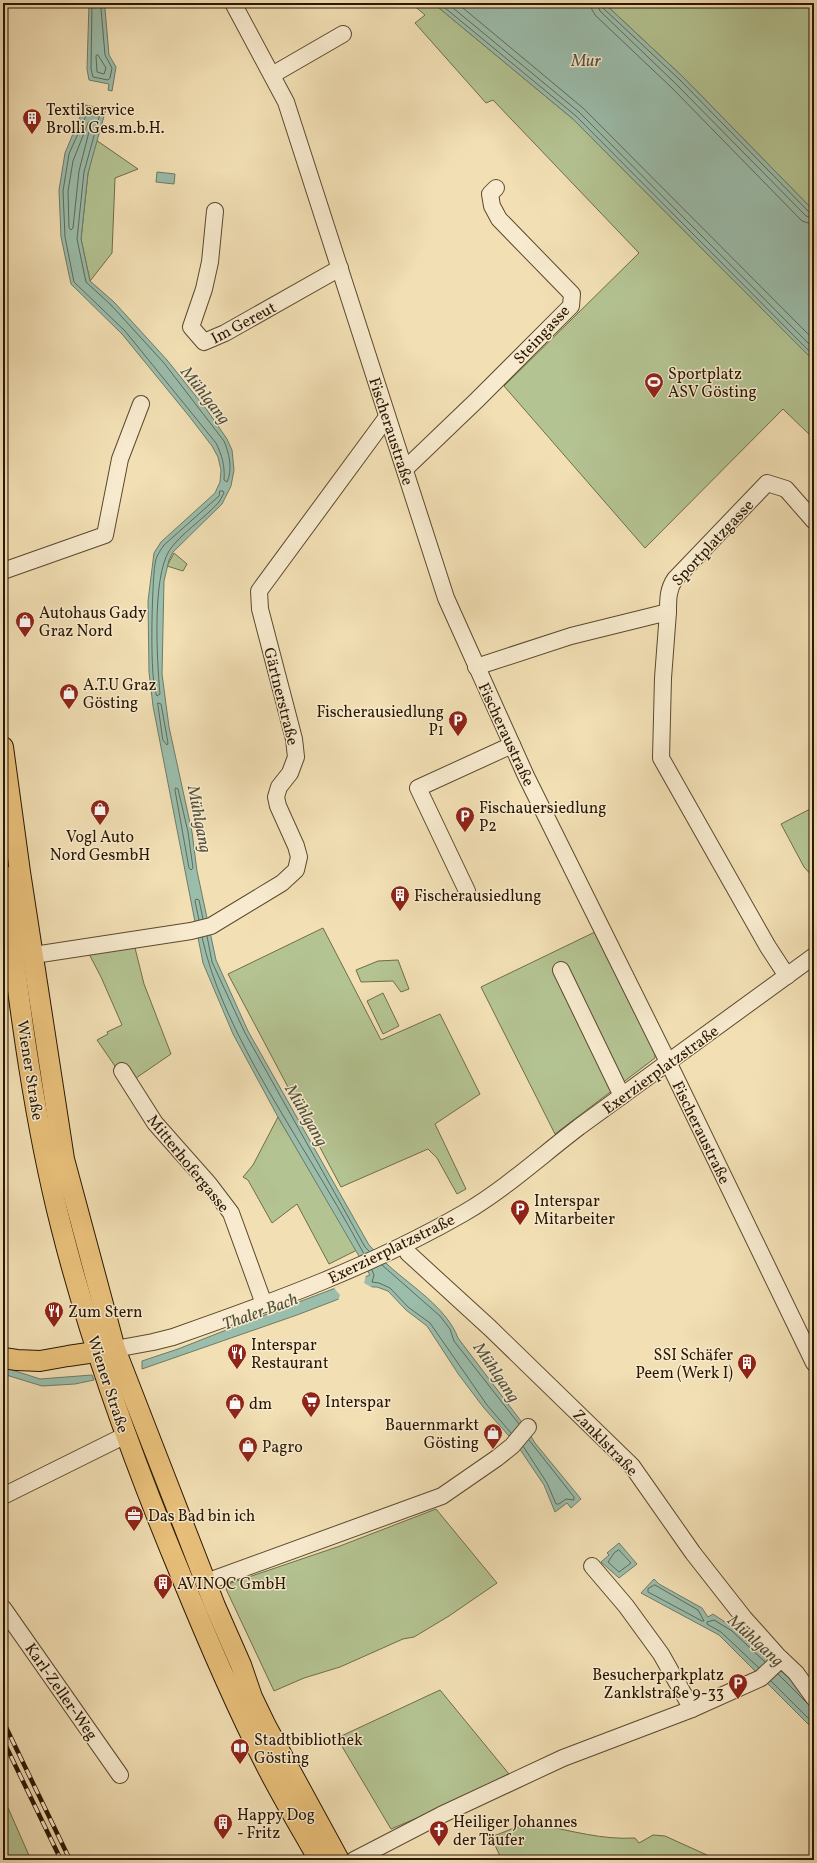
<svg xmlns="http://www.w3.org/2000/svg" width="817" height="1863" viewBox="0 0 817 1863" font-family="Vollkorn,serif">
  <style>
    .green { fill: #b4c392; stroke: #6f6d49 }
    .water { fill: #9bbdac; stroke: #6e7b67 }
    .pier { fill: #f2dfb4 }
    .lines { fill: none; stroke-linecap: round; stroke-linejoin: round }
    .shore { stroke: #626a56; stroke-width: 1 }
    .minor-casing { stroke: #5c492d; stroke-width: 18 }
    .major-casing { stroke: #2a1700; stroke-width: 22 }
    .minor { stroke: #f7eace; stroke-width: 16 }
    .major { stroke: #e9c07a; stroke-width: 20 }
    .rail-casing { stroke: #2a1700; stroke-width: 4.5 }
    .rail { stroke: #f7eace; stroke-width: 3; stroke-dasharray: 9; stroke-linecap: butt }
    .labels { text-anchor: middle; stroke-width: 3; stroke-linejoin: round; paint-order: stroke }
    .poi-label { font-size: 16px; fill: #2a1700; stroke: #f7eace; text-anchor: start }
    .street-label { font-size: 16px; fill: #2a1700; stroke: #f7eace }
    .water-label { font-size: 17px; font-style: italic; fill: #52513c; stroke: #f7eace }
  </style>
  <rect width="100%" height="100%" fill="#f2dfb4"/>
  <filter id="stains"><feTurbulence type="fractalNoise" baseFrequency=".005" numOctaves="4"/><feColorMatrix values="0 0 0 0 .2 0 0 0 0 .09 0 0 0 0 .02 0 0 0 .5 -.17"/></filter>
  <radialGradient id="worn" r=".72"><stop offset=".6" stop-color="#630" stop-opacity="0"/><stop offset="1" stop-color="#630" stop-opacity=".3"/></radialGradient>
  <g class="green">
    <path d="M411 3H433L573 119 814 361V439L783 409 645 548 504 386 639 253 493 100 486 103 415 23 425 15Z"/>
    <path d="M604 3H814V211L683 77Z"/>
    <path d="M96 140 138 169 115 178 112 253 90 281 81 239 88 173Z"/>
    <path d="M174 553 187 564 183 571 167 566Z"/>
    <path d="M814 807V878L804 867 781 824Z"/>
    <path d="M323 928 381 1040 440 1014 480 1094 435 1124 466 1189 457 1194 437 1158 428 1149 341 1187 228 974Z"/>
    <path d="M597 931 655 1053V1058L555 1134 481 987Z"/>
    <path d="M135 948 144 984 171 1054 136 1078 126 1066 117 1069 97 1040 108 1034 107 1032 122 1025 101 977 88 952Z"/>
    <path d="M398 960 409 989 401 992 393 981 361 982 356 970 378 961Z"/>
    <path d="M383 993 399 1026 383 1034 367 1001Z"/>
    <path d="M278 1117 357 1250 329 1264 297 1204 272 1223 248 1180 243 1177 253 1165Z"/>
    <path d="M436 1509 497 1583 449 1616 414 1637 403 1639 340 1667 304 1678 274 1691 226 1589 231 1583 340 1546Z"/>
    <path d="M440 1690 509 1774 436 1810 391 1829 337 1738Z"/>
    <path d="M3 1800 5 1801 31 1860H7L3 1846Z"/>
    <path d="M541 1825C572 1831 603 1840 635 1838L639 1843 653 1835 665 1836 718 1860H502L491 1837 517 1827Z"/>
  </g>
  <g class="water">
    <path d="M89 3H106L105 9 109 55 116 67 112 91 108 90 109 84 89 80 87 69Z"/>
    <path d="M433 3H604L683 77 814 211V361L573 119Z"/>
    <path d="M85 105 106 109 88 173 81 239 90 281 114 302 167 360 207 410 227 439 232 450 234 470 231 486 222 504 173 552 169 560 164 581 162 674 169 727 192 832 197 871 216 960 248 1031 369 1245C375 1251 381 1259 388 1265 411 1286 447 1308 458 1338L524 1425 535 1443 581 1499 571 1508 567 1503 555 1512 544 1485 517 1445 484 1408 459 1375 427 1326 406 1310 388 1291 377 1287H370L297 1315 142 1369V1361L178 1349 267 1314 370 1275 278 1117 233 1034 203 963 153 706 149 672 148 601 154 553 161 542 215 493 220 482 221 470 218 457 212 446 189 416 122 334 71 284 61 237 59 190 65 153Z"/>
    <path d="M157 172 175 174 174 184 156 182Z"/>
    <path d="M3 1367 40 1379 92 1375 94 1380 75 1384 42 1386 3 1374Z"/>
    <path d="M619 1543 637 1564 619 1578 601 1562 609 1555 607 1553Z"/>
    <path d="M654 1579 659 1584 702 1608 708 1617 713 1614 734 1628 790 1679 814 1705V1730L719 1635 641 1593Z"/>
  </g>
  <path class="pier" d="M366 1275 364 1283 373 1288 338 1301 340 1295 334 1288Z"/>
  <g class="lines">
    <g class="shore">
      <path d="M92 3 91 69 93 77 108 80 110 78 112 68 105 55 101 9 102 3"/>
      <path d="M439 3 576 116 814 356"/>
      <path d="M447 3 579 112 814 349"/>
      <path d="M457 3 583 108 814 340"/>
      <path d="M591 3 592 10 596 16 672 88 802 221 814 225"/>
      <path d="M597 3 600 11 676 84 806 216 814 219"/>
      <path d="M602 3 603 8 680 80 809 212 814 214"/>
      <path d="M98 55 106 68 104 74 97 72 96 56Z"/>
      <path d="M89 110 99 112 100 114 84 172 77 239 86 282 111 305 164 363 224 441C229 452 233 470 227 482L224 480C225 466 222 455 216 443L125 331 74 282 65 237 63 191 69 154Z"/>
      <path d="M90 122 91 124 79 171 73 228 71 230 69 228 68 191 73 161 88 123Z"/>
      <path d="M220 491H223L224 493 219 502C205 518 179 535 169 551 152 579 157 661 160 694L157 696C149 683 152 584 155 564 156 556 160 551 164 545L219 496Z"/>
      <path d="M158 703 161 704 168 743 167 745 163 740Z"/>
      <path d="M176 788 178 789 188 832 193 868 191 870 189 868 175 790Z"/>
      <path d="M199 920 195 901 196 899 199 900 203 919"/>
      <path d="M207 936 212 962 245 1033 365 1247 369 1251"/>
      <path d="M202 937C212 983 233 1026 255 1067 290 1130 330 1190 364 1254"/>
      <path d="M382 1265 440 1316 450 1329 454 1341 519 1424"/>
      <path d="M372 1270 374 1275 372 1282 379 1283 390 1288 408 1307 430 1323 487 1405 511 1433"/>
      <path d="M523 1446 547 1483 556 1504H559L566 1499 574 1500V1497L529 1440"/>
      <path d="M619 1550 631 1563 619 1572 608 1562 614 1553Z"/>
      <path d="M655 1585 698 1610 704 1621H702L648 1592V1589Z"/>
      <path d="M759 1668 721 1632 707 1624V1622L714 1620 732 1631 765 1662"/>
      <path d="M778 1674 807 1703"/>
      <path d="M771 1681 814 1724"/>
    </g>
    <g class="minor-casing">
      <g id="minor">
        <path d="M233 3 286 102 446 598 526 776 674 1074 814 1363"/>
        <path d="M272 75 343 34"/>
        <path d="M215 211 210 262 204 289 191 327 204 342 225 333 340 268"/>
        <path d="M405 469 477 400 571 306 572 294 499 219 492 206 490 194 496 188"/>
        <path d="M3 571 105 535 120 459 141 404"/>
        <path d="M668 612 663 678 661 758 768 947 787 976"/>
        <path d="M476 667 571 636 668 612C668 599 668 589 675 579L767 483 786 489 814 521"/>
        <path d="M467 891 418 788 512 745"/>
        <path d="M34 955 191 931 211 926 282 883 296 870 299 857 296 846 278 806 276 797 279 787 290 773 296 757 294 739 260 609 259 591 387 417"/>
        <path d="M561 970 622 1096"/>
        <path d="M122 1071 155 1123 209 1184 231 1213 264 1304"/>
        <path d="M405 1245 408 1253 490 1328 632 1466 693 1553 744 1618 778 1656 796 1673 814 1698"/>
        <path d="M115 1349 153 1342 173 1337C273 1302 372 1266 464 1213 505 1189 541 1156 579 1127 657 1070 735 1013 814 956"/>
        <path d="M3 1496 126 1435"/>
        <path d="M592 1566 626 1606 661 1654 692 1709"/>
        <path d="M206 1582 442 1496 497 1458 512 1446 528 1427"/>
        <path d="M3 1608 120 1775"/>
        <path d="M354 1860 441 1815 563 1758 692 1709 761 1678 781 1659"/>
      </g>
    </g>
    <g class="major-casing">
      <g id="major">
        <path d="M3 747 20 872 64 1159 115 1349 215 1606 241 1665 252 1697 266 1726 339 1860"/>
        <path d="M3 875C18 992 32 1112 61 1226 91 1345 133 1460 180 1573 207 1639 235 1705 268 1769 284 1800 302 1830 319 1860"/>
        <path d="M3 1358 17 1360 40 1361 68 1356 109 1350"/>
      </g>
    </g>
    <use href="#minor" class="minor"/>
    <use href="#major" class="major"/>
    <g class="rail-casing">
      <g id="rail">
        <path d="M3 1721 70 1860"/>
        <path d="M3 1740 61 1860"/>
      </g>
    </g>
    <use href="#rail" class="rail"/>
  </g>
  <defs>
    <g id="building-pin" transform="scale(1)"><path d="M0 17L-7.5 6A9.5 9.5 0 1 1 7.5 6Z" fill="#8f2418" stroke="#f7eace"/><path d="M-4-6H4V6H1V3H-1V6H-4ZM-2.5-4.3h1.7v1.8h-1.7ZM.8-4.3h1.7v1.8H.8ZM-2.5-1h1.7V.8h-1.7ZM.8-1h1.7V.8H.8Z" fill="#fff"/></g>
    <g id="stadium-pin" transform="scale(1)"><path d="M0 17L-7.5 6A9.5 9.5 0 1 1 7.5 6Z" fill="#8f2418" stroke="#f7eace"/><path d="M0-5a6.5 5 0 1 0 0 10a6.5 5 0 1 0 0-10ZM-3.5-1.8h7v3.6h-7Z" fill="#fff"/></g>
    <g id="shop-pin" transform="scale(1)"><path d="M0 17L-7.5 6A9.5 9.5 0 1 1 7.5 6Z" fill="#8f2418" stroke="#f7eace"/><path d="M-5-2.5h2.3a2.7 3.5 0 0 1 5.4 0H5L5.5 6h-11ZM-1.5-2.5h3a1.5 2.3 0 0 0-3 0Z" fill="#fff"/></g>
    <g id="parking-pin" transform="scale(1)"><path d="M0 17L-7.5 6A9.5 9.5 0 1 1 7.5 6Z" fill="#8f2418" stroke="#f7eace"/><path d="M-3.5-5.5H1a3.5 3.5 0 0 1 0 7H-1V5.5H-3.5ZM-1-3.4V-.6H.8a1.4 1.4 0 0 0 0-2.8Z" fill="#fff"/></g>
    <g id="restaurant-pin" transform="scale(1)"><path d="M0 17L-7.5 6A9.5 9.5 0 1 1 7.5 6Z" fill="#8f2418" stroke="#f7eace"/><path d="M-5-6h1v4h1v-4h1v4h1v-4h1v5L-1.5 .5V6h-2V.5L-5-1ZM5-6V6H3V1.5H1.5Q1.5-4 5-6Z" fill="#fff"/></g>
    <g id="supermarket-pin" transform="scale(1)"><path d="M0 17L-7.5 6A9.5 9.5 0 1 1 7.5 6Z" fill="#8f2418" stroke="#f7eace"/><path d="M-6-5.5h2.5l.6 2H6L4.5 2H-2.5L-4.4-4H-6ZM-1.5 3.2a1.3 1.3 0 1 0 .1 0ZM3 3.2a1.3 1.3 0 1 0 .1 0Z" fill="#fff"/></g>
    <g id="office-pin" transform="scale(1)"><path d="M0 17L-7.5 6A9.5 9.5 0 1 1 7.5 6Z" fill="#8f2418" stroke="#f7eace"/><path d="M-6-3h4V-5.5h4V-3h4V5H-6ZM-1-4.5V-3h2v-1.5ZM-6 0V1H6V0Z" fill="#fff"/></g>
    <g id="library-pin" transform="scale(1)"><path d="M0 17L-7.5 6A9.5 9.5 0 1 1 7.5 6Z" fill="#8f2418" stroke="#f7eace"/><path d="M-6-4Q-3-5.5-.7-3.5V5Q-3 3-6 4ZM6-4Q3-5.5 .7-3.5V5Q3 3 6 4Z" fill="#fff"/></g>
    <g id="church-pin" transform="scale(1)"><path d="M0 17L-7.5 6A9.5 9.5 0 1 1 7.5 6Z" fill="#8f2418" stroke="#f7eace"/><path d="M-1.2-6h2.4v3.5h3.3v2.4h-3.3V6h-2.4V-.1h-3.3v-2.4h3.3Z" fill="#fff"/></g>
  </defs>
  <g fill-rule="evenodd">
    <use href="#building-pin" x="32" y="118"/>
    <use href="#stadium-pin" x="654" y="382"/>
    <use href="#shop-pin" x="25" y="621"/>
    <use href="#shop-pin" x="69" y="693"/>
    <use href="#parking-pin" x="458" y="720"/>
    <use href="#shop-pin" x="100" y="809"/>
    <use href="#parking-pin" x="465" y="816"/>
    <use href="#building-pin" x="400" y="895"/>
    <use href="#parking-pin" x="520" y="1209"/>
    <use href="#restaurant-pin" x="54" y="1311"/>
    <use href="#restaurant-pin" x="237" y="1353"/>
    <use href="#building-pin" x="747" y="1363"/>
    <use href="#supermarket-pin" x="311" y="1401"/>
    <use href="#shop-pin" x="235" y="1403"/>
    <use href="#shop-pin" x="493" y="1433"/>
    <use href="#shop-pin" x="248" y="1446"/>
    <use href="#office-pin" x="134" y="1515"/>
    <use href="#building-pin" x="163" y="1583"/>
    <use href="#parking-pin" x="738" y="1683"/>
    <use href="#library-pin" x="240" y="1748"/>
    <use href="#building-pin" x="223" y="1823"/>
    <use href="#church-pin" x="439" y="1830"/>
  </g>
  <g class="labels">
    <g class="poi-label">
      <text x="46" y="115">Textilservice<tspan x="46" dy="18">Brolli Ges.m.b.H.</tspan></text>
      <text x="668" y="379">Sportplatz<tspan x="668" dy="18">ASV Gösting</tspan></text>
      <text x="39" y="618">Autohaus Gady<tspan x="39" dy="18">Graz Nord</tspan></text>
      <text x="83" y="690">A.T.U Graz<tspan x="83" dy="18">Gösting</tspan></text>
      <text x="444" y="717" text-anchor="end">Fischerausiedlung<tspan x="444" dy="18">P1</tspan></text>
      <text x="479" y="813">Fischauersiedlung<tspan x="479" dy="18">P2</tspan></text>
      <text x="100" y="842" text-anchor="middle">Vogl Auto<tspan x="100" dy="18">Nord GesmbH</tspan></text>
      <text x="414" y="901">Fischerausiedlung</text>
      <text x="534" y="1206">Interspar<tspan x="534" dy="18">Mitarbeiter</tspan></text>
      <text x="68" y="1317">Zum Stern</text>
      <text x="251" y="1350">Interspar<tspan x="251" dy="18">Restaurant</tspan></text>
      <text x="733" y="1360" text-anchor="end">SSI Schäfer<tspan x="733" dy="18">Peem (Werk I)</tspan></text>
      <text x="325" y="1407">Interspar</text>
      <text x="249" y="1409">dm</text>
      <text x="479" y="1430" text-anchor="end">Bauernmarkt<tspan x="479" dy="18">Gösting</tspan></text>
      <text x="262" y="1452">Pagro</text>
      <text x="148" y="1521">Das Bad bin ich</text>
      <text x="177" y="1589">AVINOC GmbH</text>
      <text x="724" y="1680" text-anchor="end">Besucherparkplatz<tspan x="724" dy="18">Zanklstraße 9-33</tspan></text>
      <text x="254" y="1745">Stadtbibliothek<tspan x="254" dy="18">Gösting</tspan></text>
      <text x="237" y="1820">Happy Dog<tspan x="237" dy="18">- Fritz</tspan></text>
      <text x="453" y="1827">Heiliger Johannes<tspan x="453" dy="18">der Täufer</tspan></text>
    </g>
    <g class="street-label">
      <text transform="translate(243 322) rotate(-28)" y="6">Im Gereut</text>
      <text transform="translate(541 334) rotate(-47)" y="6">Steingasse</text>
      <text transform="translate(392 431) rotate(72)" y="6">Fischeraustraße</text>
      <text transform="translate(712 542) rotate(-47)" y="6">Sportplatzgasse</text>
      <text transform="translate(282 696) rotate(76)" y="6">Gärtnerstraße</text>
      <text transform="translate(507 734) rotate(65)" y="6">Fischeraustraße</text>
      <text transform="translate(660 1069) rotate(-36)" y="6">Exerzierplatzstraße</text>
      <text transform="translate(31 1070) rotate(81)" y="6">Wiener Straße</text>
      <text transform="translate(702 1132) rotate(64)" y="6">Fischeraustraße</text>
      <text transform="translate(189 1163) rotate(51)" y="6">Mitterhofergasse</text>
      <text transform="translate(391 1248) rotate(-26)" y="6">Exerzierplatzstraße</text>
      <text transform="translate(109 1384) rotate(72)" y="6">Wiener Straße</text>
      <text transform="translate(606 1442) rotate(46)" y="6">Zanklstraße</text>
      <text transform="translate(62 1691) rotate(55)" y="6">Karl-Zeller-Weg</text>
    </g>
    <g class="water-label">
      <text x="586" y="66">Mur</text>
      <text transform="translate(206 395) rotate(52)" y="6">Mühlgang</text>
      <text transform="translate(200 819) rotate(79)" y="6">Mühlgang</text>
      <text transform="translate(307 1115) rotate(60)" y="6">Mühlgang</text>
      <text transform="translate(260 1311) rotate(-20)" y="6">Thaler Bach</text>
      <text transform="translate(497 1372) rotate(56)" y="6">Mühlgang</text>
      <text transform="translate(756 1640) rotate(42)" y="6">Mühlgang</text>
    </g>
  </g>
  <rect width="817" height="1863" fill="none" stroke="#f2dfb4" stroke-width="16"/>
  <rect x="4" y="4" width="809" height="1855" fill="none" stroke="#2a1700" stroke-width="2"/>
  <rect x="8" y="8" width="801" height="1847" fill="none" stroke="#2a1700"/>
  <rect width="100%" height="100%" filter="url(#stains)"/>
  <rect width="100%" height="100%" fill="url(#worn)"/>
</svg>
